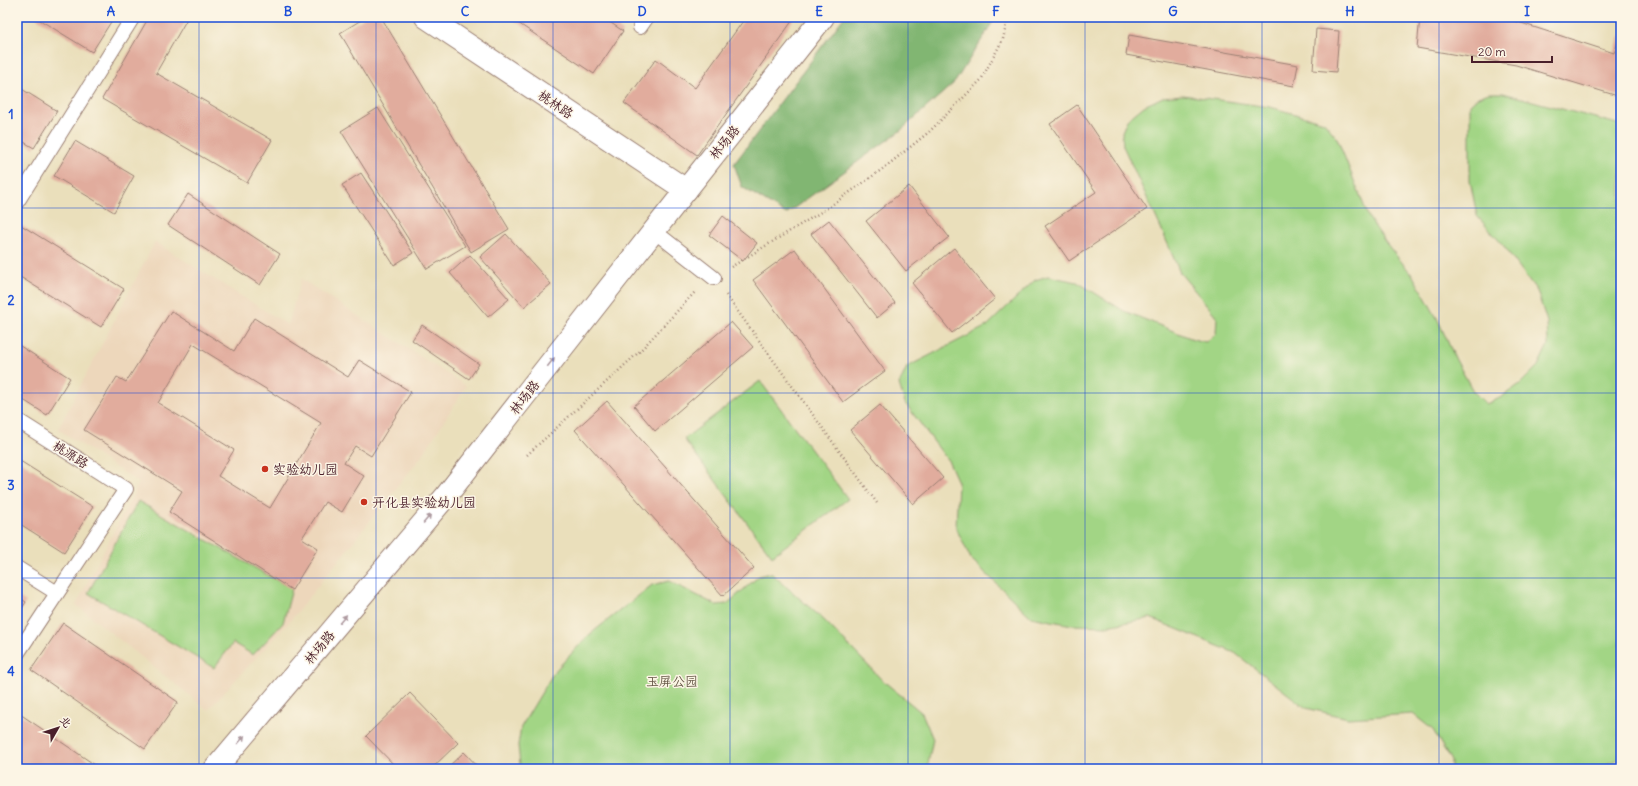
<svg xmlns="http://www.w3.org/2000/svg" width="1638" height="786" viewBox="0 0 1638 786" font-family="Delius,'LXGW WenKai TC',sans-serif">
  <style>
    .built { fill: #edd7bb }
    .green { fill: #a2d585; stroke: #767a58 }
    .forest { fill: #81b672; stroke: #666a4e }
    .building { fill: #e1ac9d; fill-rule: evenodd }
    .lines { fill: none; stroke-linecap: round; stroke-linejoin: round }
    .service-casing { stroke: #9a7f73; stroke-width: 16 }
    .minor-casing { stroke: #9a7f73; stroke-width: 24 }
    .path { stroke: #9a7f73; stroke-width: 2.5; stroke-dasharray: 1 3; stroke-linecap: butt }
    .service { stroke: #fff; stroke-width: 14 }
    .minor { stroke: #fff; stroke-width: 22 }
    .oneway { fill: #ae9aa0 }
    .grid { fill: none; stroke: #1d4ed8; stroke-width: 1; stroke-opacity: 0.55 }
    .poi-dot { fill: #c8321e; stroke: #fcf5e5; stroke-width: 1.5 }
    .labels { text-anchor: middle; stroke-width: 3; stroke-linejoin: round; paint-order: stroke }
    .street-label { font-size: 13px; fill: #4a1f2b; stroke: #fcf5e5 }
    .poi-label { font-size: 13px; fill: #4a1f2b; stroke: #fcf5e5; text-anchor: start }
    .park-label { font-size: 13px; fill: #645646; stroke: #fcf5e5 }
    .neatline { fill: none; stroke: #1d4ed8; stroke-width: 1.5 }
    .grid-label { font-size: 13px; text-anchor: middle; font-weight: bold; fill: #1d4ed8 }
  </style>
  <rect width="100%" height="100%" fill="#fcf5e5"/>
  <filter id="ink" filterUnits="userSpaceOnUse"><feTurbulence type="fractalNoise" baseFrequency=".025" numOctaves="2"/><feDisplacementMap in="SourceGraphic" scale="8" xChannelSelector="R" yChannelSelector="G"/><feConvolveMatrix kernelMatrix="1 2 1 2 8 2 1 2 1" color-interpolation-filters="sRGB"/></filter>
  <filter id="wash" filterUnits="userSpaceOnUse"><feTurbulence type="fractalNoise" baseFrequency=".012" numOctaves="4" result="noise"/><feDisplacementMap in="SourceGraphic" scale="16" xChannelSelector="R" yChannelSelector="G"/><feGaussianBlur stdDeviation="0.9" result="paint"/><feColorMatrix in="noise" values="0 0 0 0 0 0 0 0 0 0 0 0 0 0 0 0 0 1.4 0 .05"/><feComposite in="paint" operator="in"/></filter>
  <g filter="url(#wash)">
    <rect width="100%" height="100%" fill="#eadfbb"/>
    <path class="built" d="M155 242 288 325 301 279 466 386 422 456 290 621 208 710 76 605 139 483 58 429Z"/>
    <g class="green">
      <path d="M1489 93H1503L1621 125V758L1594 769H1451V761L1433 730 1413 714 1348 718 1306 708 1235 653 1150 618 1107 626 1072 625 1031 617 971 559 956 528 958 482 949 462 905 403 899 384 907 367 987 326 1035 280 1048 276 1077 282 1124 311 1193 339 1206 342 1216 334 1217 317 1180 273 1161 228 1123 146 1122 132 1127 120 1144 106 1163 97 1183 95 1270 107 1324 122 1337 138 1369 218 1386 243 1413 276 1437 318 1456 360 1473 391 1486 404 1500 398 1520 384 1538 366 1548 345 1547 322 1537 291 1503 245 1477 216 1470 180V104L1478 97Z"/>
      <path d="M760 381 848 499 772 556 684 439Z"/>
      <path d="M138 501 292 589 283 623 253 655 233 643 214 668 88 593Z"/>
      <path d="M771 573 825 621 881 679 922 713 933 739 927 769H522L520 765 518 745 521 727 554 672 589 635 652 585 669 581 716 605 727 604 759 576Z"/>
    </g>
    <path class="forest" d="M844 17H996L955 82 900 131 786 214 742 187 734 164Z"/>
    <g id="blocks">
      <g class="building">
        <path d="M35 17H114L92 52Z"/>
        <path d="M149 17H188L156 73 272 140 247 183 102 99Z"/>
        <path d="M366 17H381L509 229 471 252 340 33Z"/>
        <path d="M509 17H602L623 31 594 74Z"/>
        <path d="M737 17H795L697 155 624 103 656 59 695 88 743 21Z"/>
        <path d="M1420 17H1483L1515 21 1614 53 1621 34V97L1516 65 1417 48Z"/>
        <path d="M1316 29 1339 31 1336 72 1313 70Z"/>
        <path d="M1129 35 1298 65 1294 86 1126 55Z"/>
        <path d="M17 86 57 111 34 148 17 138Z"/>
        <path d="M1077 105 1147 209 1069 261 1045 226 1096 192 1050 124Z"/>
        <path d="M378 108 465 246 427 269 341 131Z"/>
        <path d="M75 141 134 176 114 212 54 176Z"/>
        <path d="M361 173 413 253 394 265 342 185Z"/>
        <path d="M909 186 949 237 906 271 866 221Z"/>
        <path d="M188 194 280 254 260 285 168 225Z"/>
        <path d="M723 216 757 243 743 261 709 235Z"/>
        <path d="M829 220 895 303 877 318 811 234Z"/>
        <path d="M21 225 124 289 101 327 17 275V232Z"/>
        <path d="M506 234 551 284 524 307 480 257Z"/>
        <path d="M954 248 995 299 952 333 912 283Z"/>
        <path d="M795 249 885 371 843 402 753 280Z"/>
        <path d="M470 255 509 299 488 317 450 273Z"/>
        <path d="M171 311 234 351 254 318 348 377 359 360 411 392 371 456 355 446 344 463 364 476 342 512 325 502 302 538 318 548 292 590 169 512 182 491 84 430 117 377 126 382ZM193 344 321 423 270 508 218 476 234 450 158 403Z"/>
        <path d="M731 322 753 347 655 431 634 406Z"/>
        <path d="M422 325 479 364 469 379 412 340Z"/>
        <path d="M17 344 70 378 47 415 17 396Z"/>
        <path d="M607 401 754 568 723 596 575 430Z"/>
        <path d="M880 405 943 478 913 504 850 430Z"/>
        <path d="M17 459 93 507 64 552 17 522Z"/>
        <path d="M17 596 26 602 17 616Z"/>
        <path d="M63 623 178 702 145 749 31 670Z"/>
        <path d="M410 693 458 743 431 769H398L366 736Z"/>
        <path d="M17 712 101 769H17Z"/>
        <path d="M464 752 480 769H446Z"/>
      </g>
    </g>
  </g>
  <g filter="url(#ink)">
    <use href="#blocks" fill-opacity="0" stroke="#9a7f73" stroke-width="1"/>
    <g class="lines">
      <g class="service-casing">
        <g id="service">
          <path d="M640 27 647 17"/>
          <path d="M17 202 133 17"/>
          <path d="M654 231 714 278"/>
          <path d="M17 420 126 489 17 654"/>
          <path d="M17 568 57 593"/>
        </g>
      </g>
      <g class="minor-casing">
        <g id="minor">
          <path d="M426 17 686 190"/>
          <path d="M215 769 446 496 686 190 823 17"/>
        </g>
      </g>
      <g class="path">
        <path d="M731 267 826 209 884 168 929 132 981 80 1003 39 1008 17"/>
        <path d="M726 295 877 503"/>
        <path d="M527 455 639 352 696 291"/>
      </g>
      <use href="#service" class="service"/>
      <use href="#minor" class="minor"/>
    </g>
    <defs><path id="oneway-solid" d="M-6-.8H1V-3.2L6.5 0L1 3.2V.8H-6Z"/></defs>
    <g class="oneway">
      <use href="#oneway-solid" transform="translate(551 362) rotate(-52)"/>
      <use href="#oneway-solid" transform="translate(427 519) rotate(-50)"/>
      <use href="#oneway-solid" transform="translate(343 619) rotate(-50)"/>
      <use href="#oneway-solid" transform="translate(241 740) rotate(-50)"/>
    </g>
  </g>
  <path class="grid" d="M199 17V769M376 17V769M553 17V769M730 17V769M908 17V769M1085 17V769M1262 17V769M1439 17V769M17 208H1621M17 393H1621M17 578H1621"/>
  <g class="poi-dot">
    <circle cx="265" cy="469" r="4"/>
    <circle cx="364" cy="502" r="4"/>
  </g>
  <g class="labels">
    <g class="street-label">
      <text transform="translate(556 104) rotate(34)" y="5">桃林路</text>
      <text transform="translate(724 142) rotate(-51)" y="5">林场路</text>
      <text transform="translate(524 397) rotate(-52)" y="5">林场路</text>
      <text transform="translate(71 454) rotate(32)" y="5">桃源路</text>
      <text transform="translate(319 647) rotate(-50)" y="5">林场路</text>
    </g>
    <g class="poi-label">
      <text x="273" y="474">实验幼儿园</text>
      <text x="372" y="507">开化县实验幼儿园</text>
    </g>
    <g class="park-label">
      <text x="672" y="686">玉屏公园</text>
    </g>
  </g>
  <rect width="1638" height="786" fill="none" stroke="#fcf5e5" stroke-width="44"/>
  <g transform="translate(58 728) rotate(51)" stroke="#fcf5e5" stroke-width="3" paint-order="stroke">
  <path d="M0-3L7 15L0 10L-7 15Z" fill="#4a1f2b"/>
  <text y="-6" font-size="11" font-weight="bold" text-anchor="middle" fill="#4a1f2b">北</text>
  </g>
  <path d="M1472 56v6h80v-6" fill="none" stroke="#4a1f2b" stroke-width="2"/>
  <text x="1478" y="56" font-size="12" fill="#4a1f2b" stroke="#fcf5e5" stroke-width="3" paint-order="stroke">20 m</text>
  <rect x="22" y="22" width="1594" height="742" class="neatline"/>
  <g class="grid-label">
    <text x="111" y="16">A</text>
    <text x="288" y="16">B</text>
    <text x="465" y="16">C</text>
    <text x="642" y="16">D</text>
    <text x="819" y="16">E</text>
    <text x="996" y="16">F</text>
    <text x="1173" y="16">G</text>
    <text x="1350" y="16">H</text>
    <text x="1527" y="16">I</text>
    <text x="11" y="119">1</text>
    <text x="11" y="305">2</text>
    <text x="11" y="490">3</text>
    <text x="11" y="676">4</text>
  </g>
</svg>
